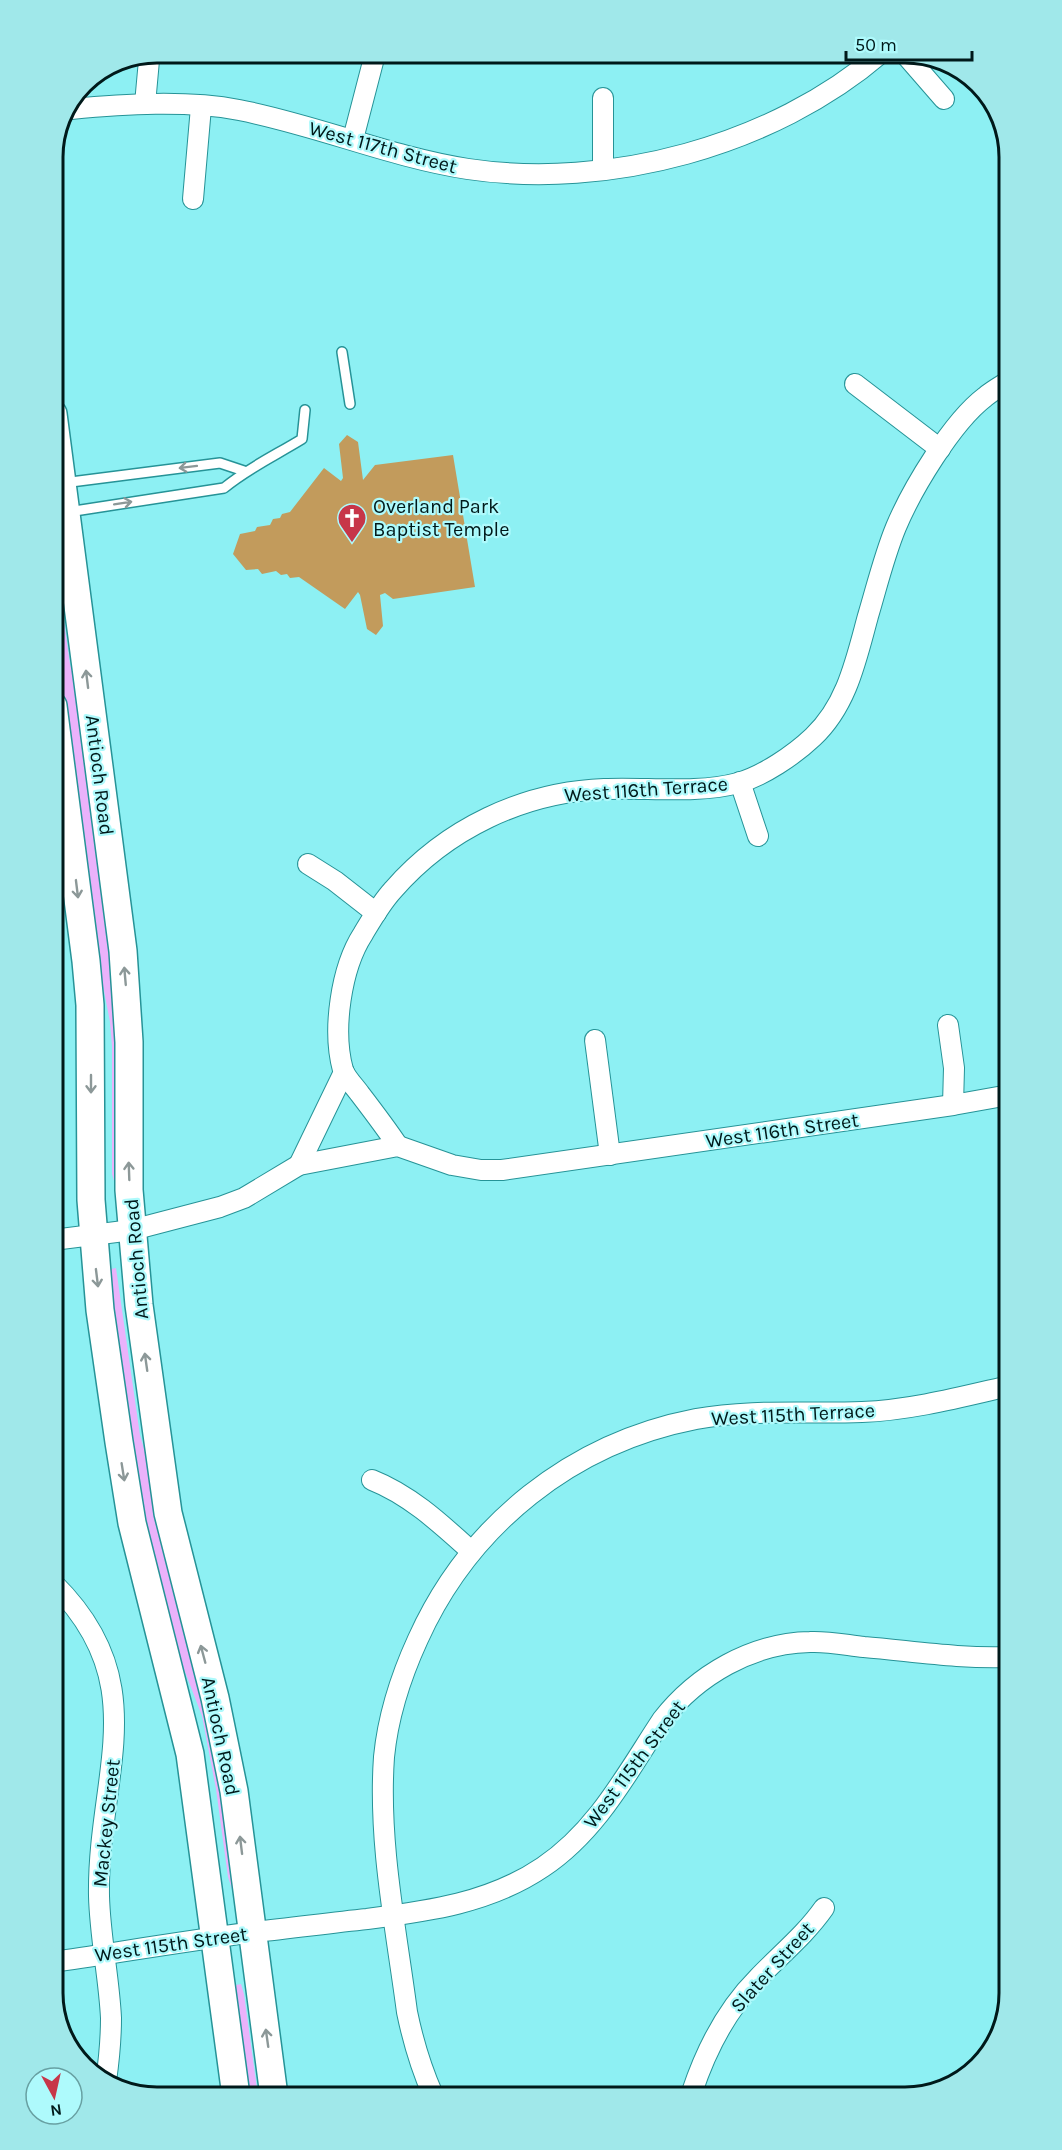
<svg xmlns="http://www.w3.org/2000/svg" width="1062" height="2150" viewBox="0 0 1062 2150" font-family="Karla,sans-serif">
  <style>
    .green { fill: #eab2fb }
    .building { fill: #c29b5c }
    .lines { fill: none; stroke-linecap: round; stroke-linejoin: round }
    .lane-casing { stroke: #269397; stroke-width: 12 }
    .street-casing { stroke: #269397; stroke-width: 22 }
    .secondary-casing { stroke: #269397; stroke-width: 30 }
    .lane { stroke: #fff; stroke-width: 9 }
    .street { stroke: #fff; stroke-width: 20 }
    .secondary { stroke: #fff; stroke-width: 27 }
    .oneway { stroke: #8c9898 }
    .labels { text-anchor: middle; stroke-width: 4.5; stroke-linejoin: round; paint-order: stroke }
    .street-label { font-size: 20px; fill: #00191a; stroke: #aefafc }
    .poi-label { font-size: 20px; fill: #00191a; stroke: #aefafc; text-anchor: start }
    .rim { fill: none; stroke: #00191a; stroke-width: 3 }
  </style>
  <rect width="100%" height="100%" fill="#8df0f3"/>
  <g class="green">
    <path d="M53 546 70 664 84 715 120 1004 119 1181H114L112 1174V1046L110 1022 99 965 53 608Z"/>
    <path d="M116 1268 140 1435 154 1484 212 1724 237 1891 233 1892 228 1877 216 1789 202 1716 172 1638 137 1487 110 1281 111 1269Z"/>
    <path d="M241 1984 244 1994 258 2096H249L236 1991V1985Z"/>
  </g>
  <path class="building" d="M347 435 358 442 363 480 375 465 453 455 475 587 393 599 385 593 380 595 383 626 376 635 367 629 360 595 358 592 345 609 299 577 290 578 287 574 281 575 276 571 262 574 258 569 246 570 233 554 240 534 255 531 257 527 270 525 273 519 280 518 282 514 290 512 324 468 341 481 343 478 339 444Z"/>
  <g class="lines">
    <g class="lane-casing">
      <g id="lane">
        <path d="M342 352 350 404"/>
        <path d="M63 483 220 463 244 471"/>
        <path d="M68 512 224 488C248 468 276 455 302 439L305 410"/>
      </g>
    </g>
    <g class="street-casing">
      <g id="street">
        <path d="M904 53 944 99"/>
        <path d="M145 104 149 60"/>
        <path d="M71 109C124 104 187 100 239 110 317 125 390 157 468 169 608 190 773 146 881 53"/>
        <path d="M353 139 374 58"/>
        <path d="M603 169V98"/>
        <path d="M193 199 201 107"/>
        <path d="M855 384 940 449"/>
        <path d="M740 782 758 836"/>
        <path d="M308 864 335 881 376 913"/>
        <path d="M948 1025 954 1068 953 1105"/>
        <path d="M595 1040 610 1155"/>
        <path d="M398 1146C386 1128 373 1111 360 1094 355 1087 346 1078 343 1070 332 1030 341 968 363 934 372 919 381 903 393 890 446 829 523 792 604 789 646 787 697 794 738 783 763 776 794 755 813 737 847 705 856 660 868 616 877 586 884 556 896 527 912 489 952 422 985 397 992 391 1001 386 1009 381"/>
        <path d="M299 1165 344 1072"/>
        <path d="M53 1240 132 1230 220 1207 244 1198 299 1165 398 1146 452 1165 481 1170H502L953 1105 1009 1095"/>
        <path d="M372 1480C410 1495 441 1524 471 1551"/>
        <path d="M53 1583C156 1684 97 1774 99 1896 100 1937 109 1977 111 2018 111 2039 109 2060 106 2081"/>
        <path d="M53 1962C120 1952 187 1941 254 1932 292 1928 329 1923 367 1919 429 1911 490 1903 543 1867 597 1831 627 1773 662 1720 697 1675 752 1643 810 1642 827 1641 846 1645 864 1647 912 1651 961 1659 1009 1657"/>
        <path d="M692 2092C706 2050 727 2009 758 1978 781 1954 805 1935 824 1908"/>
        <path d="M433 2095C421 2068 413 2041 407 2012 396 1928 378 1842 384 1757 388 1716 401 1676 418 1639 470 1524 572 1443 696 1419 751 1409 807 1414 862 1412 912 1410 961 1397 1009 1386"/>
      </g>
    </g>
    <g class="secondary-casing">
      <g id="secondary">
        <path d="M53 414 123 951 129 1042V1190L139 1305 168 1513 215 1698 234 1791 274 2096"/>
        <path d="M53 706 86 961 90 1005 91 1200 100 1310 119 1442 132 1523 190 1754 236 2096"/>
      </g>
    </g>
    <use href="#lane" class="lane"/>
    <use href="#street" class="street"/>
    <use href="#secondary" class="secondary"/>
  </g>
  <defs><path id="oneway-shaft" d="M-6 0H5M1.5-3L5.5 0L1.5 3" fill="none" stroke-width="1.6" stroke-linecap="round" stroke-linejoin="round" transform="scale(1.5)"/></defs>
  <g class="oneway">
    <use href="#oneway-shaft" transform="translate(188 467) rotate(173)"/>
    <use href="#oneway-shaft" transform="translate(123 503) rotate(-9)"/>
    <use href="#oneway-shaft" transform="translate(87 679) rotate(-97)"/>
    <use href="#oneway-shaft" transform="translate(77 889) rotate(83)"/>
    <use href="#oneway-shaft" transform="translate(125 976) rotate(-95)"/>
    <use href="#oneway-shaft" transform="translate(91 1084) rotate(90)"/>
    <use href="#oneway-shaft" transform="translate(129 1171) rotate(-92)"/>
    <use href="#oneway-shaft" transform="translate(97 1278) rotate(83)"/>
    <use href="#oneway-shaft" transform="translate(146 1362) rotate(-98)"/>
    <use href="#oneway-shaft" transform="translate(123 1472) rotate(81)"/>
    <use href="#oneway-shaft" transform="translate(203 1654) rotate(-105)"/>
    <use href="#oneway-shaft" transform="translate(241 1845) rotate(-97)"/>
    <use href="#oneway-shaft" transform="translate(267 2038) rotate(-98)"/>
  </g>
  <defs>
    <g id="church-pin" transform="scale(1.5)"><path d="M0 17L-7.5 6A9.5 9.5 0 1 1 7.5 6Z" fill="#c73649" stroke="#aefafc"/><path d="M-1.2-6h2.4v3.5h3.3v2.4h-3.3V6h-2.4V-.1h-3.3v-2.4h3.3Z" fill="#fff"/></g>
  </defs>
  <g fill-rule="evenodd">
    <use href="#church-pin" x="352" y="518"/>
  </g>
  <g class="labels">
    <g class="street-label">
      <text transform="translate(383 147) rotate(15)" y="7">West 117th Street</text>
      <text transform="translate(100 775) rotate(83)" y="7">Antioch Road</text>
      <text transform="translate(646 789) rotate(-4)" y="7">West 116th Terrace</text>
      <text transform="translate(782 1130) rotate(-8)" y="7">West 116th Street</text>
      <text transform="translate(136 1259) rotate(-95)" y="7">Antioch Road</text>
      <text transform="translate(793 1414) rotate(-3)" y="7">West 115th Terrace</text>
      <text transform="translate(221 1736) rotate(78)" y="7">Antioch Road</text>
      <text transform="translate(634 1764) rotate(-53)" y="7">West 115th Street</text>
      <text transform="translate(106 1823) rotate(-84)" y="7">Mackey Street</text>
      <text transform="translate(171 1944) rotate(-8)" y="7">West 115th Street</text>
      <text transform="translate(772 1967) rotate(-48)" y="7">Slater Street</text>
    </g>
    <g class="poi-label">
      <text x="373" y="513">Overland Park<tspan x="373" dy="23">Baptist Temple</tspan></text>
    </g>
  </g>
  <path d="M0 0H1062V2150H0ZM157 63H905A94 94 0 0 1 999 157V1993A94 94 0 0 1 905 2087H157A94 94 0 0 1 63 1993V157A94 94 0 0 1 157 63Z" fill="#a0e8ea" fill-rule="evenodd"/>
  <path class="rim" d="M157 63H905A94 94 0 0 1 999 157V1993A94 94 0 0 1 905 2087H157A94 94 0 0 1 63 1993V157A94 94 0 0 1 157 63Z"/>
  <g transform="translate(54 2096) rotate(172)"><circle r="28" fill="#aefafc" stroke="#68a0a2" stroke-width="1.5"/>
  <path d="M0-4.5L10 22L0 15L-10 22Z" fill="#c73649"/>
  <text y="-9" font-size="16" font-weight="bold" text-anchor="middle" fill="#00191a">N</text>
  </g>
  <path d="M846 51v9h126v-9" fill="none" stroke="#00191a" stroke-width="3"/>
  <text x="855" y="51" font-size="18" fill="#00191a" stroke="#aefafc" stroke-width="4.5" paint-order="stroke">50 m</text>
</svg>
